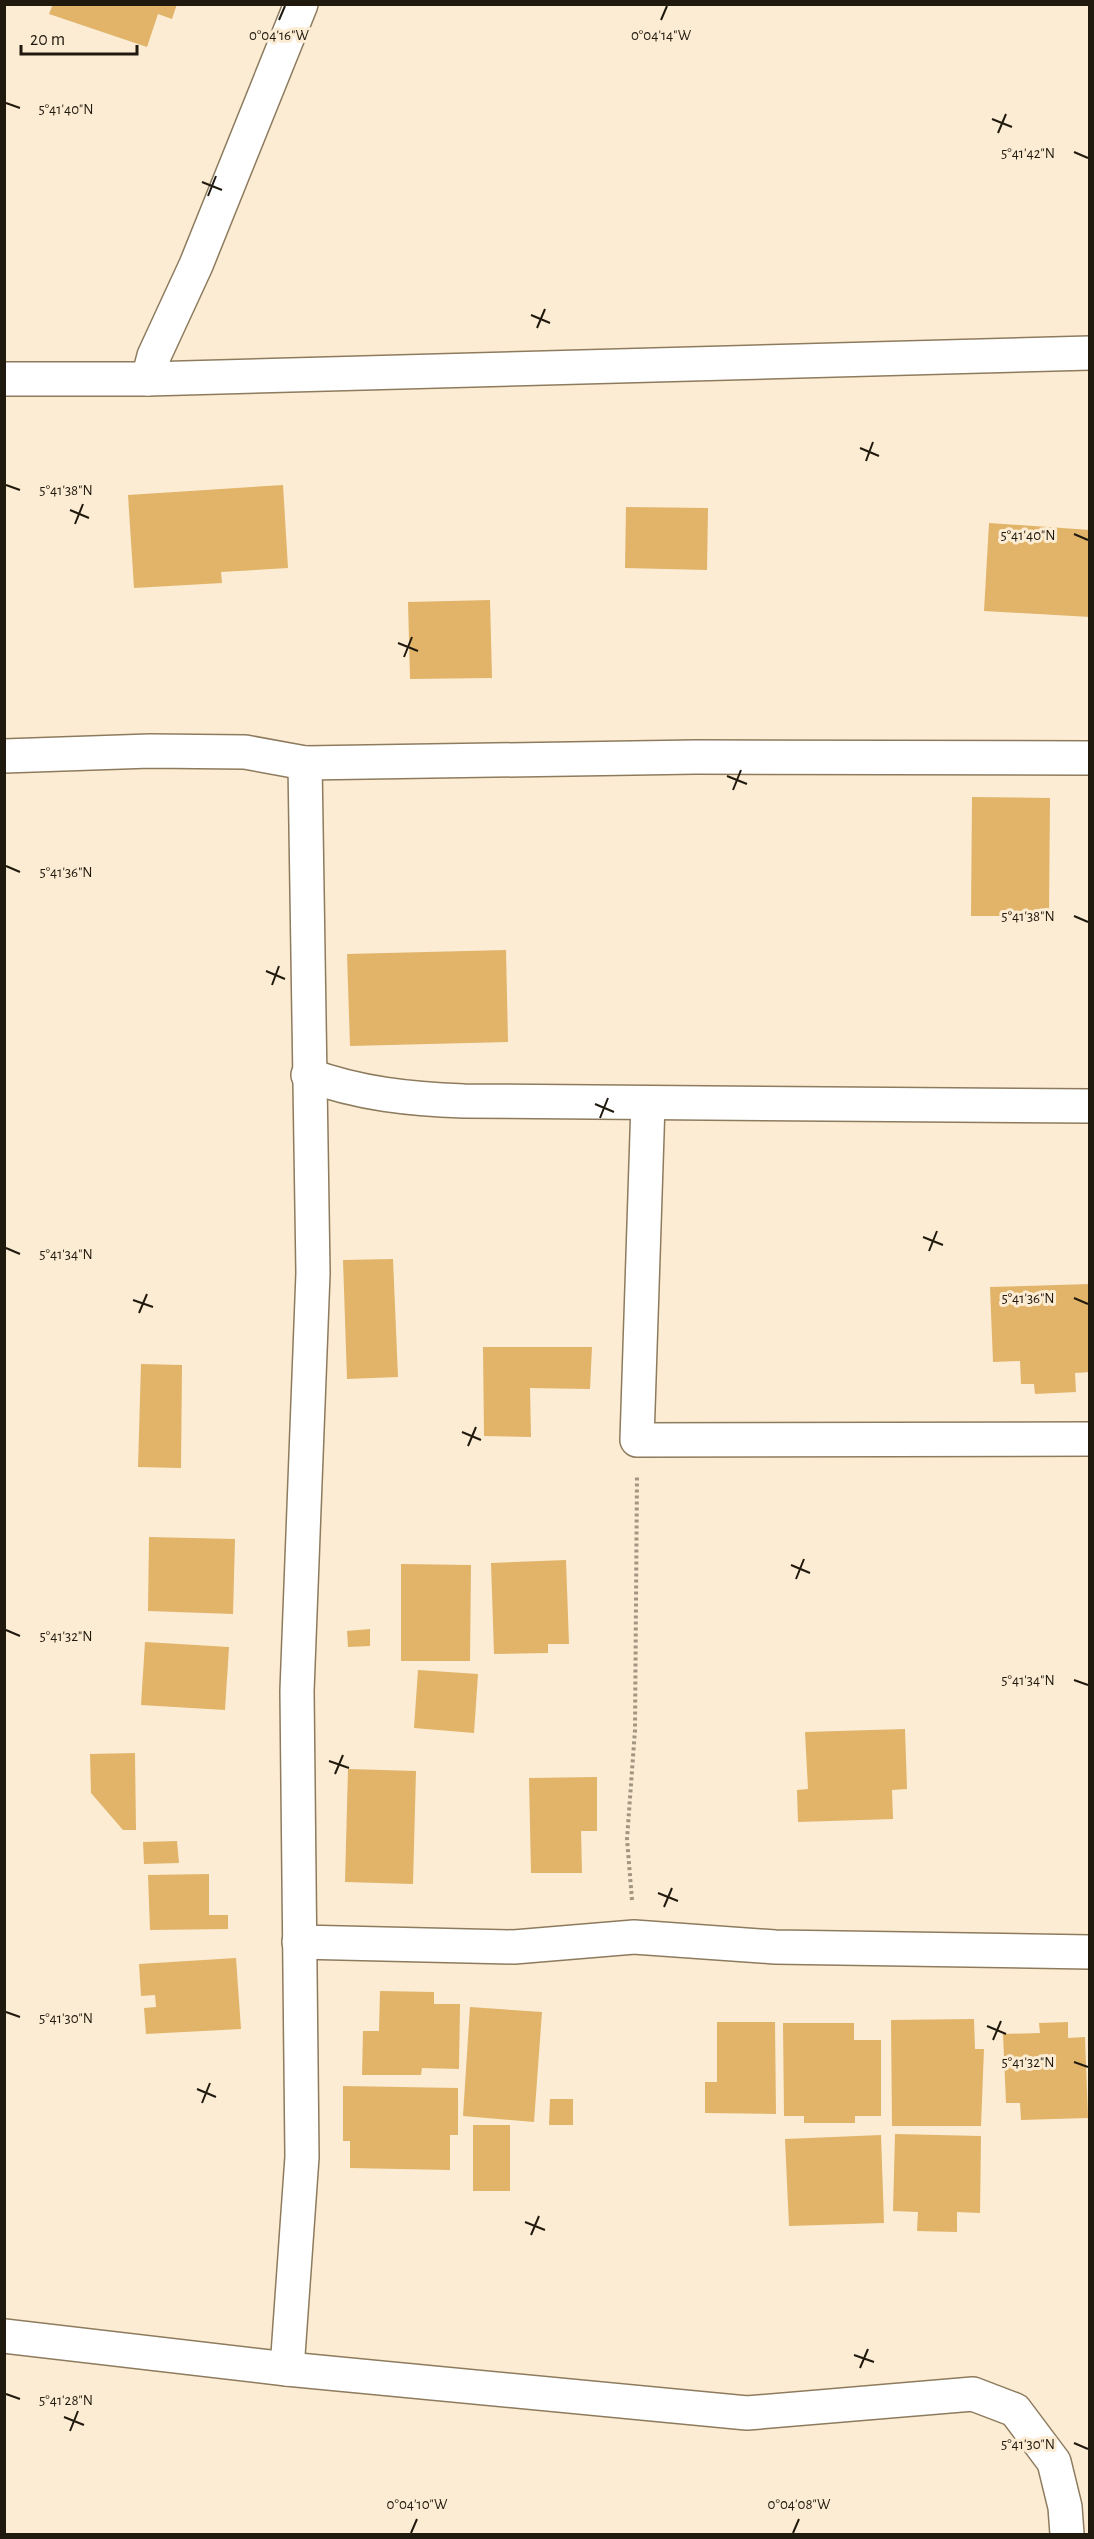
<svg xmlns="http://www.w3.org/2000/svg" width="1094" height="2539" viewBox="0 0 1094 2539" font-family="'Alegreya Sans',sans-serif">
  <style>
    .building { fill: #e1b46a }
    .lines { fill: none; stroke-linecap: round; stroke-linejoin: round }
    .street-casing { stroke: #8d7b5e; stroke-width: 36 }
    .path { stroke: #a29582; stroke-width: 4; stroke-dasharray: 3 3; stroke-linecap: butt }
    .street { stroke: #fff; stroke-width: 33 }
    .ticks { fill: none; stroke: #20190e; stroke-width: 2 }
    .ticks-label { font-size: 15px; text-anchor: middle; fill: #20190e; stroke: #fcecd3; stroke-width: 6; stroke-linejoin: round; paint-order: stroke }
  </style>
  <rect width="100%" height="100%" fill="#fcecd3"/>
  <g class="building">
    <path d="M53 4H177L172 19 158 14 147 47 49 14Z"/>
    <path d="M283 485 288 568 221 572 222 583 134 588 128 495Z"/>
    <path d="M626 507 708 508 707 570 625 568Z"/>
    <path d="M989 523 1090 530V617L984 611Z"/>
    <path d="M490 600 492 678 410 679 408 602Z"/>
    <path d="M972 797 1050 798 1049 916H971Z"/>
    <path d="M506 950 508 1042 350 1046 347 954Z"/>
    <path d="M393 1259 398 1377 347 1379 343 1260Z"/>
    <path d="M1090 1284V1372L1075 1373 1076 1392 1035 1394 1034 1384H1021L1020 1361 993 1362 990 1287Z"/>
    <path d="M483 1347H592L590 1389 530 1388 531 1437 484 1436Z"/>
    <path d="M141 1364 182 1365 181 1468 138 1467Z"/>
    <path d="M149 1537 235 1539 233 1614 148 1611Z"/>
    <path d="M566 1560 569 1644H548V1653L494 1654 491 1563Z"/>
    <path d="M401 1564 471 1565 470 1661H401Z"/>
    <path d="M370 1629V1646L348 1647 347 1631Z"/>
    <path d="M145 1642 229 1647 225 1710 141 1705Z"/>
    <path d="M418 1670 478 1674 474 1733 414 1728Z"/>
    <path d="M905 1729 907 1789 892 1790 893 1819 798 1822 797 1790 808 1789 805 1732Z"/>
    <path d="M135 1753 136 1830H123L91 1793 90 1754Z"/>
    <path d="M348 1769 416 1771 413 1884 345 1882Z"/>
    <path d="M597 1777V1831H581L582 1873H531L529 1778Z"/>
    <path d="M177 1841 179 1863 144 1864 143 1842Z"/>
    <path d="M209 1874V1915H228V1929L150 1930 148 1875Z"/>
    <path d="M236 1958 241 2029 146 2034 144 2008 156 2007 155 1995 141 1996 139 1964Z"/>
    <path d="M380 1991 434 1992V2004H460L459 2069 422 2068 421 2075H362L363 2031H379Z"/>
    <path d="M470 2007 542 2012 534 2122 463 2116Z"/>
    <path d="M974 2019 975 2049H984L981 2126H892L891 2020Z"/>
    <path d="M717 2022H775L776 2114 705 2113V2082H717Z"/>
    <path d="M1068 2022V2038L1085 2037 1088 2118 1021 2120 1020 2103H1006L1003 2034 1040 2033 1039 2023Z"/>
    <path d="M783 2023H854V2040H881V2116H855V2123H804V2116H784Z"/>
    <path d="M343 2086 458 2088V2135H450V2170L350 2168V2141H343Z"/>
    <path d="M550 2099H573V2125H549Z"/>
    <rect x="473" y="2125" width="37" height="66"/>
    <path d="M895 2134 981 2136 980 2213 957 2212V2232L917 2231 918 2212 893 2211Z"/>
    <path d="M881 2135 884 2223 789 2226 785 2139Z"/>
  </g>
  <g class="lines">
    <g class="street-casing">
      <g id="street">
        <path d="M4 379H148L154 356 196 265 301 4"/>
        <path d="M148 379 1090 353"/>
        <path d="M4 756 150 751 245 752 305 763 696 757 1090 758"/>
        <path d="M308 1075C360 1094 410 1099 464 1101L1090 1106"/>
        <path d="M648 1103 637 1440 1090 1439"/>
        <path d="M299 1942 514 1947 634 1937 775 1947 1090 1952"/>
        <path d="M4 2336 287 2369 747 2413 973 2394 1015 2410 1054 2462 1065 2507 1067 2534"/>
        <path d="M287 2369 302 2157 297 1691 313 1273 305 763"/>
      </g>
    </g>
    <path class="path" d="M632 1900 627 1839 635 1730 637 1476"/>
    <use href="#street" class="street"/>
  </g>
  <path class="ticks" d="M279 20 285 6M661 20 667 6M6 103 20 108M992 119 1012 127M998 133 1006 114M1074 152 1088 158M202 182 222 190M208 196 216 176M531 315 550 323M537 328 545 309M860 448 879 456M866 461 873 442M6 485 20 490M70 510 89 518M75 524 83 504M1074 534 1088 540M398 643 418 651M404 657 412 637M727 776 747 784M733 790 741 770M6 866 20 872M1074 916 1088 922M266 971 285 979M272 985 279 966M595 1104 614 1112M600 1118 608 1098M923 1237 943 1245M6 1248 20 1254M929 1251 937 1231M1074 1298 1088 1304M133 1300 153 1307M139 1313 147 1294M462 1432 481 1440M468 1446 476 1427M791 1565 810 1573M796 1579 804 1559M6 1630 20 1636M1074 1680 1088 1685M329 1761 349 1768M335 1774 343 1755M658 1893 678 1901M664 1907 672 1888M6 2012 20 2017M987 2026 1006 2034M993 2040 1001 2021M1074 2062 1088 2067M197 2089 216 2097M202 2103 210 2083M525 2222 545 2230M531 2235 539 2216M854 2355 874 2362M860 2368 868 2349M6 2394 20 2399M64 2417 84 2425M70 2431 78 2411M1074 2443 1088 2449M411 2533 417 2519M793 2533 799 2519"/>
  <g class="ticks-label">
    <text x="279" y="40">0°04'16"W</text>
    <text x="661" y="40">0°04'14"W</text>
    <text x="66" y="114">5°41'40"N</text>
    <text x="1028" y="158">5°41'42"N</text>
    <text x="66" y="495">5°41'38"N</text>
    <text x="1028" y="540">5°41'40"N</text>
    <text x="66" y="877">5°41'36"N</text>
    <text x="1028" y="921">5°41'38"N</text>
    <text x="66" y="1259">5°41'34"N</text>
    <text x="1028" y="1303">5°41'36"N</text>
    <text x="66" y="1641">5°41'32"N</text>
    <text x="1028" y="1685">5°41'34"N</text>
    <text x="66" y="2023">5°41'30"N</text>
    <text x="1028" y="2067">5°41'32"N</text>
    <text x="66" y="2405">5°41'28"N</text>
    <text x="1028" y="2449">5°41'30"N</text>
    <text x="417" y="2509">0°04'10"W</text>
    <text x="799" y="2509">0°04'08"W</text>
  </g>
  <rect width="1094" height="2539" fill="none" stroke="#20190e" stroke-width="12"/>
  <path d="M21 45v9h116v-9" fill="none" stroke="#20190e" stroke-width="3"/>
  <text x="30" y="45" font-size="18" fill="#20190e" stroke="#fcecd3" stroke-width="4.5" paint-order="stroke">20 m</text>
</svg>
